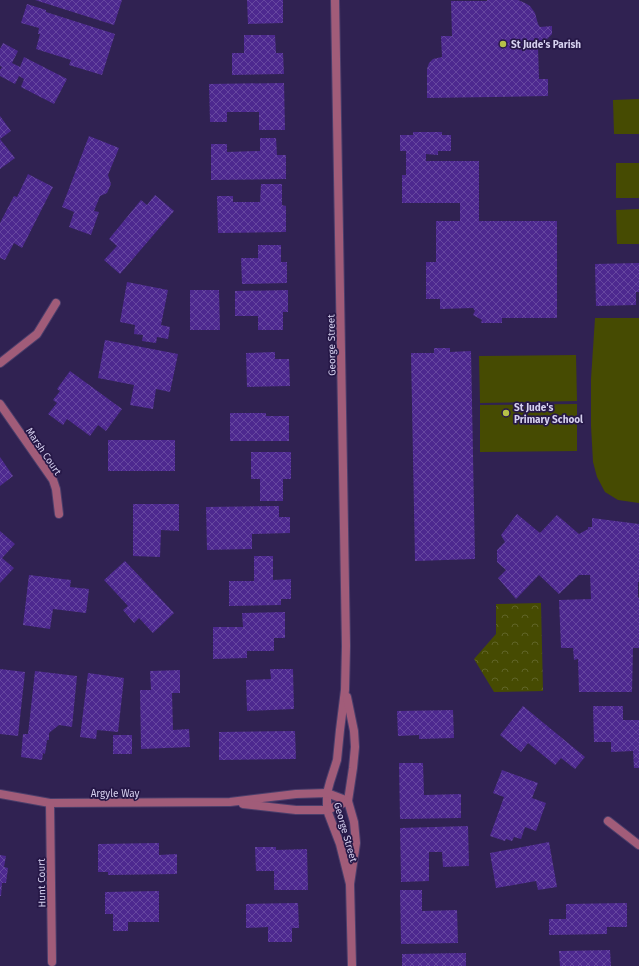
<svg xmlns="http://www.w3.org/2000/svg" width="639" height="966" viewBox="0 0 639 966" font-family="'Fira Sans',sans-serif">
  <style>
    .green { fill: #464b02 }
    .park { fill: url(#park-crowns) }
    .building { fill: url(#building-cross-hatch) }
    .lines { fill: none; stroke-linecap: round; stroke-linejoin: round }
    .minor-casing { stroke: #4b3e6b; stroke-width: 10 }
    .minor { stroke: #a15c79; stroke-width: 8 }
    .poi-dot { fill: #b7c148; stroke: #261847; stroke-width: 1.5 }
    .labels { text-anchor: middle; stroke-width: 3.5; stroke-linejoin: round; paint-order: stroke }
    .poi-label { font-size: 10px; font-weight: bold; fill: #d6d1ef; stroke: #261847; text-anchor: start }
    .street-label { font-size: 10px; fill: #d6d1ef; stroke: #261847 }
  </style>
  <defs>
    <pattern id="park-crowns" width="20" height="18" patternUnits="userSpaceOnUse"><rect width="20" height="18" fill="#464b02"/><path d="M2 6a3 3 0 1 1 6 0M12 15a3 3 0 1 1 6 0" fill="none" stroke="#606427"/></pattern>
    <pattern id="building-cross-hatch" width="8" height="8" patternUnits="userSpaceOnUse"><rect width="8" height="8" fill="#4d298f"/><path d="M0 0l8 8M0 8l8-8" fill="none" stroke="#66479f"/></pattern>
  </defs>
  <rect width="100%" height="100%" fill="#302252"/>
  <g class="green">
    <path d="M639 99V134H614L613 100Z"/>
    <rect x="616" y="163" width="23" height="35"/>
    <path d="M639 209V244H617L616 210Z"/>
    <path d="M595 318H639V503L618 500 605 492 597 477 593 462 591 426V379Z"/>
    <path d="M576 355 577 401 480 403 479 356Z"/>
    <path d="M577 404V451L480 452V405Z"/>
  </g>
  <path class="park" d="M541 603 543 691 494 692 474 659 496 634V604Z"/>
  <g class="building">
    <path d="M35 0H122L114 25Z"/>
    <path d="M247 0H283V23L248 24Z"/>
    <path d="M487 0H518L525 3 530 6 535 13 538 24 540 27 552 26V34L538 48 539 79H548V96L427 98V69L429 63 433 59 442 57 441 36H452L451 1H487Z"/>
    <path d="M27 4 46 10V12L115 34 102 75 69 65 71 60 36 49 40 34H38L39 28 21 23Z"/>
    <path d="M244 35H275L276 53H283L284 74 232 75V53H244Z"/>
    <path d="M3 43 18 51 12 63 20 67 24 57 67 79 54 104 21 87 24 79 19 76 15 84 0 76V70L2 67 0 66V49Z"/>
    <path d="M284 83 285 130H259V112H227V122H210L209 84Z"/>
    <path d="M0 116 11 131 0 139 15 158 0 169Z"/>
    <path d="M413 132H442V135H451V151H438V155L426 154V161H479V221H557V318H502V323H481L482 320 473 315 475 311 473 308 440 309V299H426V262H436V221H460V203H402V175H406V151H400V135H413Z"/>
    <path d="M89 136 119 148 108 175 111 184 107 193 100 196 94 211 99 212 91 235 69 227 74 212 62 207Z"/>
    <path d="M260 138H276L277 155H286V179L211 180V144H227V152L260 151Z"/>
    <path d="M28 174 53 187 22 248 14 243 5 260 0 258V223L14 196 17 197Z"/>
    <path d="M261 184H282V205L286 206V232L218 233 217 196H233V202H260Z"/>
    <path d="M155 195 174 211 120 274 104 260 117 246 109 239 141 200 147 205Z"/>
    <path d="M258 245H281V262H287V283L242 284 241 258H258Z"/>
    <path d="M639 263V292H636V305L596 306 595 264Z"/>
    <path d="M127 282 168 290 161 325 170 327 168 339 157 337 156 343 142 341 143 335 134 334 135 325 120 322Z"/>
    <path d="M190 290H219L220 330H190Z"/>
    <path d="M288 290V312H283V330H258V316H235V291Z"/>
    <path d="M105 340 178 354 170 392 156 389 153 409 130 405 134 385 98 378Z"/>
    <path d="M434 348H450V352L471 351 475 559 415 561 411 353H434Z"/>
    <path d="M275 352V359H289L290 386 247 387 246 353Z"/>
    <path d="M70 371 122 409 106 431 98 425 90 436 67 419 63 425 48 414 57 403 53 400 60 391 57 389Z"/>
    <path d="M230 413H266V416H289V441H230Z"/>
    <rect x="108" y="440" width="67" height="31"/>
    <path d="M251 452H291V479H283V501H260V479H251Z"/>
    <path d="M0 457 13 476 0 486Z"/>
    <path d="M133 504H179V531L161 530 160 557 133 556Z"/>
    <path d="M279 506V517H290V533L252 534V549L207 550 206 507Z"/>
    <path d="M517 514 540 533 557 515 579 534 588 529V527H592V518L639 524V582H638V597L639 598V648H633L632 692H579L578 659 574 660 573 648H561L559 600 591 599 590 575H579L559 594 539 575 516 599 498 578 506 570 497 562V550L505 542 501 535Z"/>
    <path d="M0 531 15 544 2 558 14 568 0 583Z"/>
    <path d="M254 556H273V580L291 579V599H281V605L229 606V581H254Z"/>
    <path d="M125 561 174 613 153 633 139 618 134 623 123 610 128 606 104 580Z"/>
    <path d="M29 575 71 580 70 587 89 589 86 613 53 609 50 629 23 625Z"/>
    <path d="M285 612V638H274V651H247V658L213 659V627H243L242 613Z"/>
    <path d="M0 669 25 672 18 736 0 734Z"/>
    <path d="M270 669H293L294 709 247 711 246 680 271 679Z"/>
    <path d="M180 670V693H172L173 730 189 729 190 747 141 749 140 690H151L150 671Z"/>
    <path d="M35 671 77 676 72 727 59 725 49 733V740H47L45 754 43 753 42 760 21 757 23 734H28Z"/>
    <path d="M88 673 124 678 118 732 97 730 96 739 80 737Z"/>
    <path d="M523 706 585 757 575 769 561 758 555 765 528 743 521 752 500 735Z"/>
    <path d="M593 706H623V720H639V768H634L633 751 611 752V742H594Z"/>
    <path d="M453 710 454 738 419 739V735L398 736 397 711Z"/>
    <path d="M295 731 296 759 219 760V732Z"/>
    <rect x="113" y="735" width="19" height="19"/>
    <path d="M399 763H423L424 795 461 794V818L400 819Z"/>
    <path d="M502 770 538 783 532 798 546 803 536 831 525 827 521 839 514 837 512 841 506 839 505 841 490 836 504 797 493 793Z"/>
    <path d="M468 826 469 866 443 867 442 852H429V881L401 882 400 828Z"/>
    <path d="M549 842 557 887 538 890 536 881 496 888 490 853Z"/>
    <path d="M159 843V855L177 854V874L108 875V872H98V844Z"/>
    <path d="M255 847H276V850L307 849 308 890H274V871H256Z"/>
    <path d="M0 855 6 856 4 867 8 868 6 883H2L1 896H0Z"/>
    <path d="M400 890H422V911L457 910 458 943 401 944Z"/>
    <path d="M159 891V922H128V931H113V914H105V892Z"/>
    <path d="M298 903 299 928H292V942H268V927L246 928V904Z"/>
    <path d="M627 903V927H607V934L549 935V919H566V904Z"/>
    <path d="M610 950 611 966H560L559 951Z"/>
    <path d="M466 953V966H402V954Z"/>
  </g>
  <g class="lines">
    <g class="minor-casing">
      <g id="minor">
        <path d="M335 0 346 646 345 690 340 730 337 760 330 782 327 793V810L340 844 350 884"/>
        <path d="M0 363 37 334 56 303"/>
        <path d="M0 404 53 480 56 489 59 514"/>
        <path d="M347 697 354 731 355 747 353 768 348 801 354 822 356 843 350 884 352 966"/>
        <path d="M0 794 50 803 230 802 296 794 327 793 348 801"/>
        <path d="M50 803 52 962"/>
        <path d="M243 804 296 810H327L348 801"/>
        <path d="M608 821 639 845"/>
      </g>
    </g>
    <use href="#minor" class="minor"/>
  </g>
  <g class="poi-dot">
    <circle cx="503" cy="44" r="4"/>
    <circle cx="506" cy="413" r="4"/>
  </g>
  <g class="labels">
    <g class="poi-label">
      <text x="511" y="48">St Jude's Parish</text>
      <text x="514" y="411">St Jude's<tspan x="514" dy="12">Primary School</tspan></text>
    </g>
    <g class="street-label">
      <text transform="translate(331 345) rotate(-91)" y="4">George Street</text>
      <text transform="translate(44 451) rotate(56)" y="4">Marsh Court</text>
      <text x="115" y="797">Argyle Way</text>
      <text transform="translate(346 832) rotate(74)" y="4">George Street</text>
      <text transform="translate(41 883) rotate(-91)" y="4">Hunt Court</text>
    </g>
  </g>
</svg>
